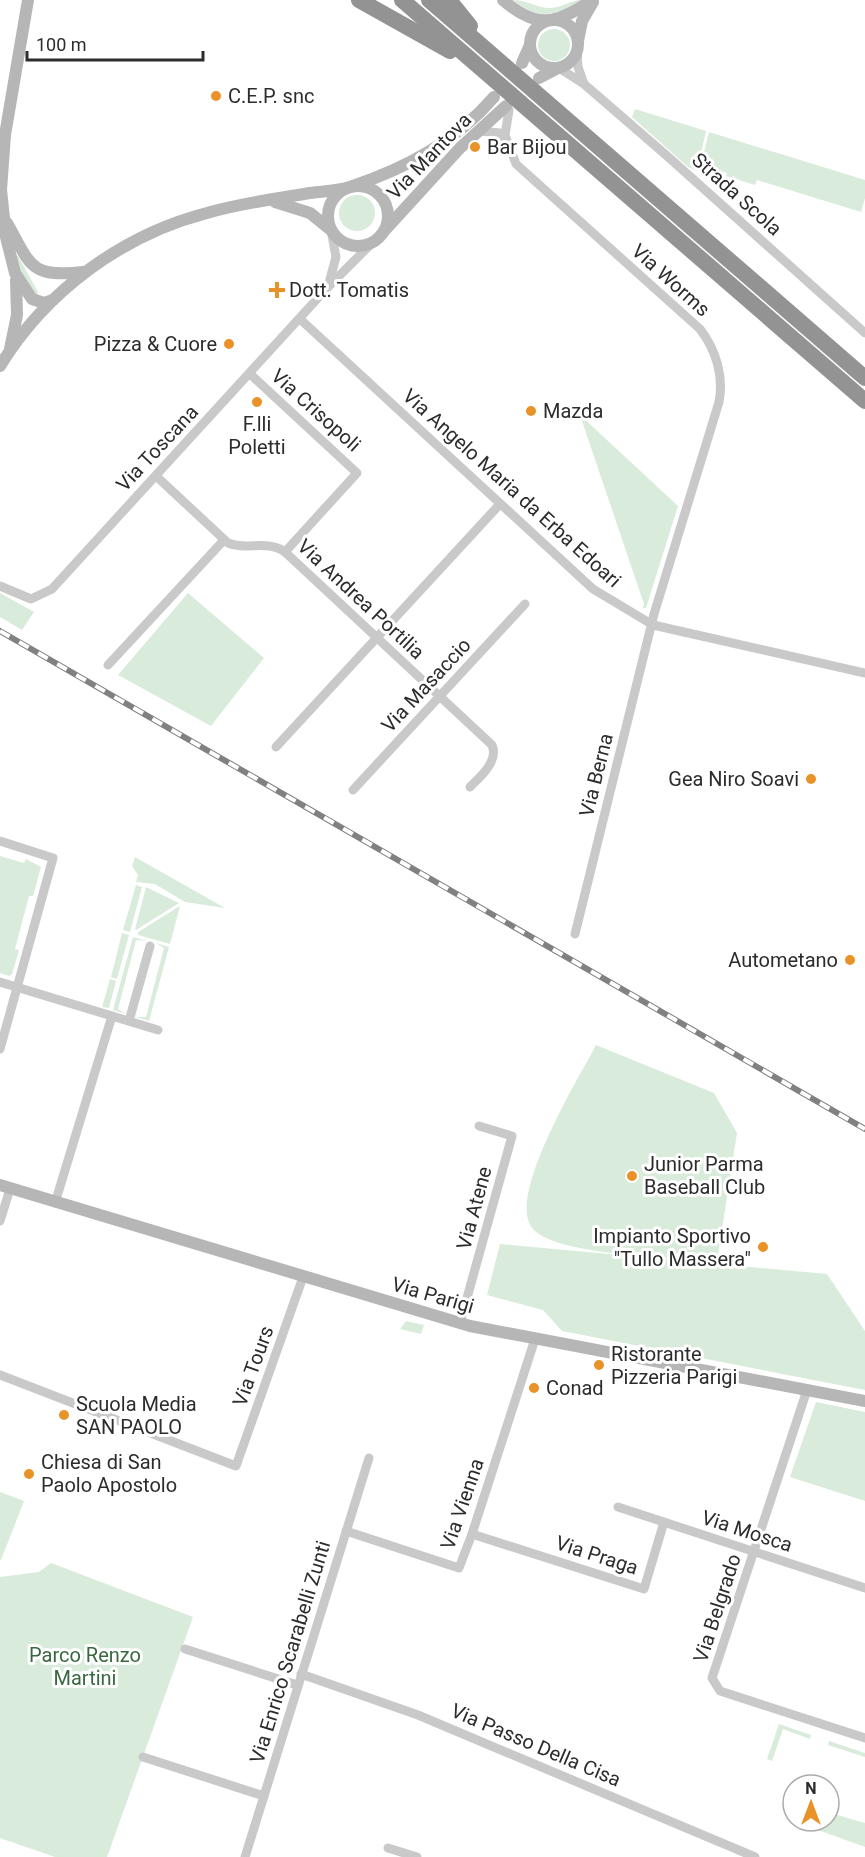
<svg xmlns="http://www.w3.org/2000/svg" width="865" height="1857" viewBox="0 0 865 1857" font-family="Roboto,sans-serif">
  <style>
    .green { fill: #d9ebda }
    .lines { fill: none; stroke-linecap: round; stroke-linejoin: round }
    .street { stroke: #c9c9c9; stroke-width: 9 }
    .secondary { stroke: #b6b6b6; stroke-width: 12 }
    .highway { stroke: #939393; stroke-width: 16 }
    .rail-casing { stroke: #818181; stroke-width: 6 }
    .rail { stroke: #fff; stroke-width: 4; stroke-dasharray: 11; stroke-linecap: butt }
    .poi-dot { fill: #e99228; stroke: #fff; stroke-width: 2 }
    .labels { text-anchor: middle; stroke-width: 6; stroke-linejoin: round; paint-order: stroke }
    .poi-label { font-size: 20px; fill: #2c2c2c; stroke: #fff; text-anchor: start }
    .street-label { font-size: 20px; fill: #2c2c2c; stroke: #fff }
    .park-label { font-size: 20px; fill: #396840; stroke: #fff }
  </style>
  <rect width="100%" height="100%" fill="#fff"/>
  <g class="green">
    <path d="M513 0C527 0 537 8 550 8 562 8 570 0 582 0 554 16 541 21 513 0Z"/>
    <circle cx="554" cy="45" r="16"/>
    <path d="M635 109 706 131 697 171 688 167 632 117Z"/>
    <path d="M709 132 865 180V198L861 212 757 180 755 185 726 176 727 173 718 170 717 174 700 168Z"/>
    <circle cx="357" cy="213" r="18"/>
    <path d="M18 256 38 292 37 296 26 287 15 257Z"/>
    <path d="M580 415 678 506 646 608H643L644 604Z"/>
    <path d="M0 593 34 612 22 630 0 617Z"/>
    <path d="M188 593 264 658 211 726 118 675Z"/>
    <path d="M0 856 24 863 26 859 41 867 33 896H29L15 949 19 950 12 974 9 976 0 973Z"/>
    <path d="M135 857 225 908 185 902 155 884 136 882 138 875 132 866Z"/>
    <path d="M136 885 142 887 130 932 123 930Z"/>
    <path d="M146 887 179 903 136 930 135 929Z"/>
    <path d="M180 906 170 944 138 935V932Z"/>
    <path d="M122 933 129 935 117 979 111 977Z"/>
    <path d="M133 937 146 941 136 940 118 1009 126 1014 113 1010Z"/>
    <path d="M156 943 169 947 149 1021 136 1017H146L164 948Z"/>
    <path d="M110 979 116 981 109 1008 102 1007Z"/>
    <path d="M596 1045 714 1093 737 1133 717 1261C679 1258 557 1256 533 1229 505 1198 579 1078 596 1045Z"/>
    <path d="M500 1244 827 1274 865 1331V1390L562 1331 543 1310 487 1295Z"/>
    <path d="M406 1321 424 1325 421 1334 400 1329Z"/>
    <path d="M816 1402 865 1412V1501L790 1477Z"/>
    <path d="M0 1492 24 1501 1 1560 0 1559Z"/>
    <path d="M51 1563 193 1617 107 1857H55L0 1838V1577L39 1572Z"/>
    <path d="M779 1724 811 1735 810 1739 783 1729 772 1761 767 1759Z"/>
    <path d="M829 1741 865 1753V1757L828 1745Z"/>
    <path d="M829 1805 836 1807 834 1814 865 1823V1847L796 1822 829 1821Z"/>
  </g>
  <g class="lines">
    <g class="street">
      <path d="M577 50 578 67 584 84"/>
      <path d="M559 68 584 84 666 155 865 333"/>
      <path d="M509 110 505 135 516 164 700 329C716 350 724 376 719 402L654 614 575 934"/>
      <path d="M479 131 500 133 505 139"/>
      <path d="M329 283 336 257 331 230"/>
      <path d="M300 319 593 589 653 625 865 673"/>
      <path d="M250 374 357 473 285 552"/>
      <path d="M156 476 228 543C247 551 266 539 285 552L492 745C499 761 480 777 470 787"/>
      <path d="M0 586 31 599 52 589 327 288 374 241"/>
      <path d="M108 665 224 540"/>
      <path d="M276 747 500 504"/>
      <path d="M353 790 525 604"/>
      <path d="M0 841 53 858 0 1049"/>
      <path d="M0 982 158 1030"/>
      <path d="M129 1021 150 946"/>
      <path d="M55 1203 112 1016"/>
      <path d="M0 1221 10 1189"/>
      <path d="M460 1323 512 1136 479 1126"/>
      <path d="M0 1375 236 1466 303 1277"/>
      <path d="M807 1390 712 1678 720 1691 865 1738"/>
      <path d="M618 1507 865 1588"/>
      <path d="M346 1531 459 1568 472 1534 535 1339"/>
      <path d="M472 1534 644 1589 664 1522"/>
      <path d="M185 1649 297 1685"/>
      <path d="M301 1674 418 1715 755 1857"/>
      <path d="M143 1757 264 1796"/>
      <path d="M388 1848 417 1857"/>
      <path d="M245 1857 369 1458"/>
    </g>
    <g class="secondary">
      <path d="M28 0 5 135 1 190 6 237 15 273 32 299 44 303 53 300"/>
      <path d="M503 0C537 30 557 24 592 0"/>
      <circle cx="554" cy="44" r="24"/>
      <path d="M578 41 582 21 593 2"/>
      <path d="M522 63 530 45"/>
      <path d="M539 78 558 68"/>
      <circle cx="358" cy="216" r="30"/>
      <path d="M275 202 310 213 331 230"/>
      <path d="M7 223C31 265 29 278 83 272"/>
      <path d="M386 229 460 148 506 106"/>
      <path d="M10 349 17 315 16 280"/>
      <path d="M0 366C46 291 122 235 207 213 241 203 275 199 310 193 323 191 338 191 350 187 407 168 455 142 494 97"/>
      <path d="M0 1185 470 1326 865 1401"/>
    </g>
    <g class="highway">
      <path d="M359 0 450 51"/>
      <path d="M402 0 865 401"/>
      <path d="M429 0 865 378"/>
      <path d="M449 0 470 26"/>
    </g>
    <g class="rail-casing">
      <path id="rail" d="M0 631 865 1129"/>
    </g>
    <use href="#rail" class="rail"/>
  </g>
  <g class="poi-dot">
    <circle cx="216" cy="96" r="6"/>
    <circle cx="475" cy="147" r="6"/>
    <path d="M274 281h6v6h6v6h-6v6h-6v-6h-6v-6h6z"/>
    <circle cx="229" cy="344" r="6"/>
    <circle cx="257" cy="402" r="6"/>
    <circle cx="531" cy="411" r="6"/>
    <circle cx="811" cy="779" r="6"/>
    <circle cx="850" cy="960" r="6"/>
    <circle cx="632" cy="1176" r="6"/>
    <circle cx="763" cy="1247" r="6"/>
    <circle cx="599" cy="1365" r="6"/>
    <circle cx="534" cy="1388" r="6"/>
    <circle cx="64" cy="1415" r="6"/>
    <circle cx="29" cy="1474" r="6"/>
  </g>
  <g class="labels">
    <g class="poi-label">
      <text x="228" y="103">C.E.P. snc</text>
      <text x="487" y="154">Bar Bijou</text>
      <text x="289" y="297">Dott. Tomatis</text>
      <text x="217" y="351" text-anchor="end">Pizza &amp; Cuore</text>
      <text x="543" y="418">Mazda</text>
      <text x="257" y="431" text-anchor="middle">F.lli<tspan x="257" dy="23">Poletti</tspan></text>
      <text x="799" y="786" text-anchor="end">Gea Niro Soavi</text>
      <text x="838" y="967" text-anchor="end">Autometano</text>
      <text x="644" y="1171">Junior Parma<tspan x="644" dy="23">Baseball Club</tspan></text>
      <text x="751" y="1243" text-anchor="end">Impianto Sportivo<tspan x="751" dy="23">"Tullo Massera"</tspan></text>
      <text x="611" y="1361">Ristorante<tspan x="611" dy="23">Pizzeria Parigi</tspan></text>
      <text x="546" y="1395">Conad</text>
      <text x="76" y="1411">Scuola Media<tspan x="76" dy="23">SAN PAOLO</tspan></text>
      <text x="41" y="1469">Chiesa di San<tspan x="41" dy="23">Paolo Apostolo</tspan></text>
    </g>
    <g class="street-label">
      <text transform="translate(429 156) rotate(-46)" y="7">Via Mantova</text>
      <text transform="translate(737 194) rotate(42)" y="7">Strada Scola</text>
      <text transform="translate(671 280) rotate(42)" y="7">Via Worms</text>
      <text transform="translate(316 410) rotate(42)" y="7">Via Crisopoli</text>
      <text transform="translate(157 448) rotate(-47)" y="7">Via Toscana</text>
      <text transform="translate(512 488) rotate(42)" y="7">Via Angelo Maria da Erba Edoari</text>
      <text transform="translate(361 599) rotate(43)" y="7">Via Andrea Portilia</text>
      <text transform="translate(426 685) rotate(-47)" y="7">Via Masaccio</text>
      <text transform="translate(596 775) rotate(-76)" y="7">Via Berna</text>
      <text transform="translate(474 1208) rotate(-75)" y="7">Via Atene</text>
      <text transform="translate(433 1295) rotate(16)" y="7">Via Parigi</text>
      <text transform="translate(253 1366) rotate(-70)" y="7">Via Tours</text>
      <text transform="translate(462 1504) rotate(-71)" y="7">Via Vienna</text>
      <text transform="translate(747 1531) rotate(18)" y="7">Via Mosca</text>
      <text transform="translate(597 1555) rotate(18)" y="7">Via Praga</text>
      <text transform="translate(717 1608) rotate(-72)" y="7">Via Belgrado</text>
      <text transform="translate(290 1652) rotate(-73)" y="7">Via Enrico Scarabelli Zunti</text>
      <text transform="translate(536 1745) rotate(23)" y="7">Via Passo Della Cisa</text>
    </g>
    <g class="park-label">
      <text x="85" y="1662">Parco Renzo<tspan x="85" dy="23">Martini</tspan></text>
    </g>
  </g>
  <g transform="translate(811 1803)"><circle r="28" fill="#ffffff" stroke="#ababab" stroke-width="1.5"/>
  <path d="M0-4.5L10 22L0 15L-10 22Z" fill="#e99228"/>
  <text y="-9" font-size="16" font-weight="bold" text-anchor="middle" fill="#2c2c2c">N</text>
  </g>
  <path d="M27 51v9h176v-9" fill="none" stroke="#2c2c2c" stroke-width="3"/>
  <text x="36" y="51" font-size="18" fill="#2c2c2c" stroke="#ffffff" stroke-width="4.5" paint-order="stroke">100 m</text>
</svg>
